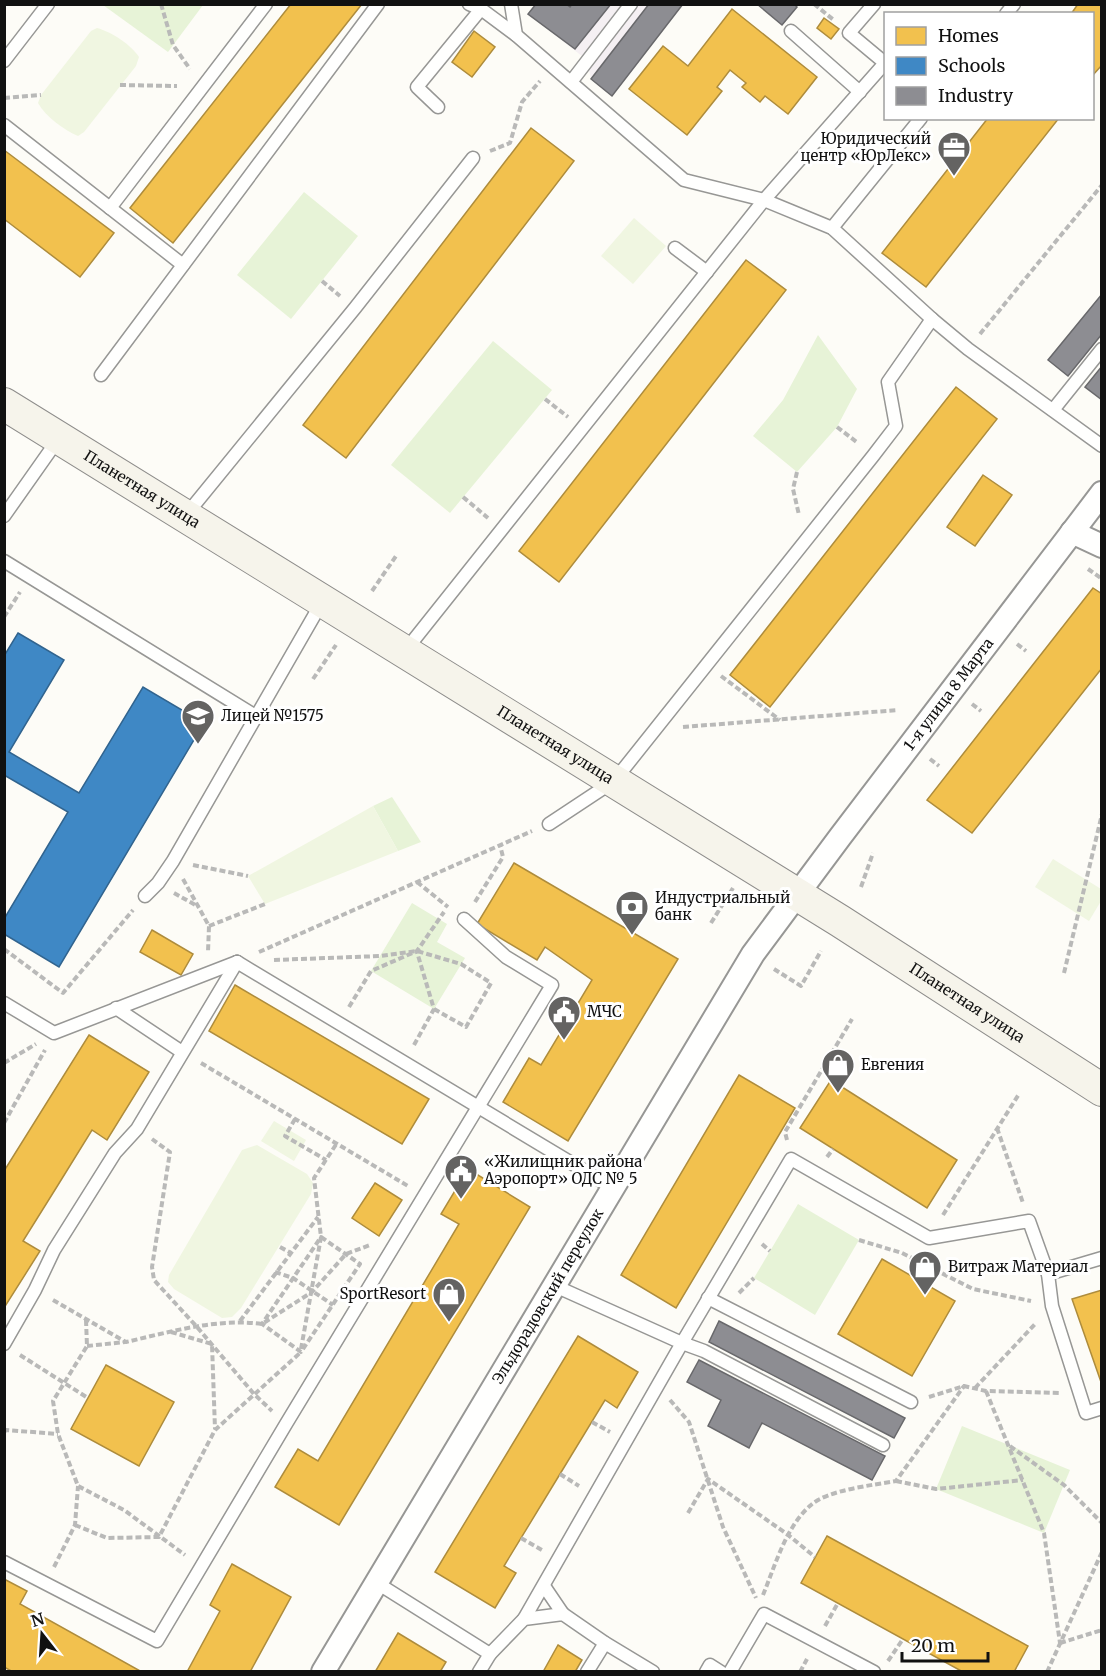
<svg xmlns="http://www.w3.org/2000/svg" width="1106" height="1676" viewBox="0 0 1106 1676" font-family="Merriweather,serif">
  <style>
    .industrial { fill: #f5f0f3 }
    .green { fill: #e7f3d7 }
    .pitch { fill: #f0f6e1 }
    .homes { fill: #f2c14e; stroke: #ae8c3c; stroke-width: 1.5 }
    .schools { fill: #3f88c5; stroke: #31648f; stroke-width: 1.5 }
    .industry { fill: #8d8d92; stroke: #68686b; stroke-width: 1.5 }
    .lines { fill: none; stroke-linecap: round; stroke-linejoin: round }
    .lane-casing { stroke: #979795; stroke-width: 15 }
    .street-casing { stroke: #979795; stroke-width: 26 }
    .secondary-casing { stroke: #8e8d8b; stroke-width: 34 }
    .path { stroke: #b9b9b8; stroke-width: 4; stroke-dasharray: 6 3; stroke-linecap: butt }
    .lane { stroke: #fffffe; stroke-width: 12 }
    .street { stroke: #fffffe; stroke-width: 22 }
    .secondary { stroke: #f6f4eb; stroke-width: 32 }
    .labels { text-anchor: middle; stroke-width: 6; stroke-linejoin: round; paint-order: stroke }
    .poi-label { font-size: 15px; fill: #111; stroke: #fff; text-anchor: start }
    .street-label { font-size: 15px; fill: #111; stroke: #fff }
  </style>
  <rect width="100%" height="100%" fill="#fdfcf7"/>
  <path class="industrial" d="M572 4 683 5 612 96 591 79 587 60 528 14 536 5 570 7Z"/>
  <g class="green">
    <path d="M103 5V4L203 5 168 52Z"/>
    <path d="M304 192 358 236 291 319 237 275Z"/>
    <path d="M818 335 857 389 837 427 797 472 753 436 783 400Z"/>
    <path d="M493 341 552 390 450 513 391 465Z"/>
    <path d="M392 797 421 842 398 851 373 806Z"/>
    <path d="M412 903 447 924 437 942 465 958 434 1009 371 971Z"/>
    <path d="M798 1204 859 1240 815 1315 754 1278Z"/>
    <path d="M962 1426 1070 1470 1044 1533 936 1489Z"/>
  </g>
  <g class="pitch">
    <path d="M97 28C112 32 131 45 139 57L136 66 84 132 78 136C64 130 46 117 38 103L41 95 91 31Z"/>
    <path d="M634 218 666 246 633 284 601 256Z"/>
    <path d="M373 806 398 851 265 904 248 876Z"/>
    <path d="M1053 859 1101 889V901L1089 921 1035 887Z"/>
    <path d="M274 1121 306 1140 294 1161 261 1141Z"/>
    <path d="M257 1145 307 1174 313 1183 311 1194 241 1308 232 1317 222 1318 174 1289 168 1282 169 1275 242 1150Z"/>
  </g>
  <g class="homes">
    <path d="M291 4H362L173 243 130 208Z"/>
    <path d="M1102 4V65L1092 76V14H1071L1078 4Z"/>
    <path d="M732 9 817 77 788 114 765 96 760 102 742 87 746 83 730 70 717 87 722 91 687 135 629 89 663 46 688 66Z"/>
    <path d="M824 18 839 29 831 39 817 28Z"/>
    <path d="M474 31 495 47 472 77 452 62Z"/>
    <path d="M988 118H1059L926 287 882 253Z"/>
    <path d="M531 128 574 161 346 458 303 425Z"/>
    <path d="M4 150 114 233 80 277 4 219Z"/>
    <path d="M746 260 786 290 559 582 519 551Z"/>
    <path d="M956 387 997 419 770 707 730 675Z"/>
    <path d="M983 475 1012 495 975 546 947 527Z"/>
    <path d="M1093 588 1102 594V668L972 833 927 800Z"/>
    <path d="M514 863 678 959 568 1141 503 1102 529 1058 541 1065 592 980 545 947 537 960 477 924Z"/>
    <path d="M152 930 193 954 181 975 140 952Z"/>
    <path d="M235 985 429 1099 402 1144 209 1031Z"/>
    <path d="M89 1035 149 1072 107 1140 92 1130 58 1185 23 1241 40 1251 4 1308V1171Z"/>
    <path d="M739 1075 795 1108 676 1308 621 1275Z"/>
    <path d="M831 1080 957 1160 927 1208 800 1128Z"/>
    <path d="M468 1169 530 1207 339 1525 275 1487 298 1449 318 1461 459 1224 441 1214Z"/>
    <path d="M375 1183 402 1200 379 1236 352 1218Z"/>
    <path d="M882 1259 955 1301 912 1376 838 1334Z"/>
    <path d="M1102 1290V1382H1101L1072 1299Z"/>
    <path d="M578 1336 638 1372 617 1408 605 1400 560 1474 504 1566 516 1573 495 1608 435 1572Z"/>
    <path d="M106 1365 174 1402 139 1466 71 1429Z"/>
    <path d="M827 1536 1028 1646 1014 1672H963L801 1583Z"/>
    <path d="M232 1564 291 1597 250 1672H187L220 1611 210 1605Z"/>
    <path d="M4 1579 27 1591 20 1604 142 1672H13L4 1667Z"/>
    <path d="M398 1633 446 1662 440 1672H375Z"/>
    <path d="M558 1645 582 1660 575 1672H543Z"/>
  </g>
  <path class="schools" d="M18 633 64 660 9 752 79 793 143 687 204 723 59 967 4 934V919L68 812 4 775V656Z"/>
  <g class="industry">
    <path d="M536 4H566L570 7 572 4H611L575 49 528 14Z"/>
    <path d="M649 4H683L612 96 591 79Z"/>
    <path d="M757 4H794L797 7 782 25Z"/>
    <path d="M1102 294V334L1068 376 1048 360Z"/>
    <path d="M1102 366V400L1085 387Z"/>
    <path d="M719 1321 905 1418 894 1438 709 1342Z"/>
    <path d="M699 1360 885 1456 872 1480 762 1423 749 1448 708 1426 721 1400 687 1382Z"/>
  </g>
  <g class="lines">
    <g class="lane-casing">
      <g id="lane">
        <path d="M469 4 481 9 516 35"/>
        <path d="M511 4 516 35 684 180 764 200 832 228 932 319 968 349 1102 446"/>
        <path d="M1006 14 1014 4"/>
        <path d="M791 31 860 92"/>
        <path d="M4 61 48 4"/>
        <path d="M571 82 631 4"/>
        <path d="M438 107 417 87 481 9"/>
        <path d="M4 125 183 265"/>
        <path d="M110 208 266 4"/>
        <path d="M832 228 921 118"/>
        <path d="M675 248 707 272"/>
        <path d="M101 375 378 4"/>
        <path d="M1053 410 1102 349"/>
        <path d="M186 515 355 308 473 158"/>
        <path d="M4 516 59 438"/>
        <path d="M4 561 257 717"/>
        <path d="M405 651 764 200 885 63 849 33 874 4"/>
        <path d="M549 824 614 781 873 456 896 426 888 382 932 319"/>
        <path d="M145 896 158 883 173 861 322 602"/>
        <path d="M237 962 613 1188"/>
        <path d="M4 1003 54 1033 237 962"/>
        <path d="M116 1008 182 1052"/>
        <path d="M1102 1258 1048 1274 1052 1306 1086 1413 1102 1408"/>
        <path d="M708 1298 911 1402"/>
        <path d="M4 1344 35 1290 54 1250 115 1153 137 1129 237 962"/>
        <path d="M883 1445 704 1351 682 1343 791 1159 929 1238 1029 1221 1048 1274"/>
        <path d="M4 1562 157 1641 286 1424 552 985 506 957 464 919"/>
        <path d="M377 1583 490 1654 479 1672"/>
        <path d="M544 1586 563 1614"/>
        <path d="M524 1619 682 1343 555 1286"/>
        <path d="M490 1654 524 1619 563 1614 605 1643 653 1672"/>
        <path d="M587 1672 605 1643"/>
        <path d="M706 1672 710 1665 721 1672"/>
        <path d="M730 1672 764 1614 874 1672"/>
      </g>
    </g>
    <g class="street-casing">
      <g id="street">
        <path d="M1072 532 1102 546"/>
        <path id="s1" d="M323 1672 753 954 840 837 1102 493"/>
      </g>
    </g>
    <g class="secondary-casing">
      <g id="secondary">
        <path id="s2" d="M4 404 840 921 1102 1090"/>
      </g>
    </g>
    <g class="path">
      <path d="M161 4 173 45 190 69"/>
      <path d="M814 4 835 21"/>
      <path d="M120 85 177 86"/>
      <path d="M4 98 41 95"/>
      <path d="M490 151 510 143 522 102 540 81"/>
      <path d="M322 281 340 296"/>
      <path d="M980 334 1102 185"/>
      <path d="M545 399 568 417"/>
      <path d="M837 427 858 443"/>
      <path d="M797 472 793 489 799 515"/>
      <path d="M463 497 488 518"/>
      <path d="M1088 569 1102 579"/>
      <path d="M372 591 396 556"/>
      <path d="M4 617 20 592"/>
      <path d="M1017 644 1026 651"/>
      <path d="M721 676 780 720"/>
      <path d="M313 679 336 645"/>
      <path d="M972 704 981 711"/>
      <path d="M683 727 898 710"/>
      <path d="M930 759 939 766"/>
      <path d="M193 865 248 876"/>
      <path d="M183 879 209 926 208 952"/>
      <path d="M417 882 448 907"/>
      <path d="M861 887 873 853"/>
      <path d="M174 893 199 907"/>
      <path d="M475 902 503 857 500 845"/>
      <path d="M711 923 733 888"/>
      <path d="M209 926 265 904"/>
      <path d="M4 949 63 993 133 910"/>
      <path d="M259 952 532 831"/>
      <path d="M274 960 380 956 417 951 461 964 491 983 466 1027 434 1009"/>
      <path d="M774 969 801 986 821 951"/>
      <path d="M1064 973 1102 814"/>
      <path d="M349 1007 371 971 417 951 444 912"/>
      <path d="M414 1045 434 1009 417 952"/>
      <path d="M4 1063 36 1044"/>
      <path d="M201 1063 408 1186"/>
      <path d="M295 1119 285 1136 326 1160"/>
      <path d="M4 1123 45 1050"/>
      <path d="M997 1128 1023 1203"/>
      <path d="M152 1139 170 1152 152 1267 154 1280 197 1327 254 1394 272 1411"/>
      <path d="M787 1140 785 1132 852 1019"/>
      <path d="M827 1157 833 1149"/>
      <path d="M943 1215 1019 1094"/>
      <path d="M321 1237 360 1264 301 1352 262 1324Z"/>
      <path d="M859 1240 902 1253 973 1289 1031 1301"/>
      <path d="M762 1244 770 1251"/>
      <path d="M280 1247 291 1253"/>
      <path d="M275 1272 293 1278 333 1305"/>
      <path d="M739 1293 754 1278"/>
      <path d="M53 1300 126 1342C170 1332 216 1318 262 1324L312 1292 346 1254 370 1245"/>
      <path d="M86 1320 87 1346 53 1401 58 1434 78 1486 124 1510 185 1555"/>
      <path d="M240 1321 318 1217"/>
      <path d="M171 1332 212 1344 215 1429"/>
      <path d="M87 1346 125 1342"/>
      <path d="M301 1349 321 1237 314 1178 337 1143"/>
      <path d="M20 1355 88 1398"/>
      <path d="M975 1388 1036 1323"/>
      <path d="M986 1391 1044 1533 1060 1643"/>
      <path d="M929 1397 964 1386 986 1391 1060 1393"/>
      <path d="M670 1400 689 1422 723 1527 756 1598"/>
      <path d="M592 1422 610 1432"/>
      <path d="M4 1432 6 1430 58 1434"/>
      <path d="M1010 1446 1064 1485 1102 1523"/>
      <path d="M560 1474 579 1486"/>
      <path d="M896 1481 936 1489 1023 1480"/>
      <path d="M688 1513 708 1479 787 1534 815 1557"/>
      <path d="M75 1525 107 1538 159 1537 215 1430 301 1352"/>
      <path d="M521 1538 542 1550"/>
      <path d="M54 1567 75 1525 78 1486"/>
      <path d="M763 1595C775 1566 786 1526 811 1505 827 1490 874 1485 896 1481L964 1386"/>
      <path d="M825 1626 838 1603"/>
      <path d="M1060 1643 1102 1630"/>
      <path d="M888 1661 903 1639"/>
      <path d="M800 1672 807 1659"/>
      <path d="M1047 1672 1102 1552"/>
    </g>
    <use href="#lane" class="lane"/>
    <use href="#street" class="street"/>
    <use href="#secondary" class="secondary"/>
  </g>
  <defs>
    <g id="office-pin" transform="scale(1.725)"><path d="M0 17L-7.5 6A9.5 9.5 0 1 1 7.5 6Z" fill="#646362" stroke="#fff"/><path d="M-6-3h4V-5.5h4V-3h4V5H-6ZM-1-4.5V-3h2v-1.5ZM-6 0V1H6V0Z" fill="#fff"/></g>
    <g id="school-pin" transform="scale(1.725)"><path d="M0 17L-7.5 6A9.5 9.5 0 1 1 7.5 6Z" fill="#646362" stroke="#fff"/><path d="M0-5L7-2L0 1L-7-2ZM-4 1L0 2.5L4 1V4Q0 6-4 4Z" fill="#fff"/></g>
    <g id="bank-pin" transform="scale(1.725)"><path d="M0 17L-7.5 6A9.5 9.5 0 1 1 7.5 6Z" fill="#646362" stroke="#fff"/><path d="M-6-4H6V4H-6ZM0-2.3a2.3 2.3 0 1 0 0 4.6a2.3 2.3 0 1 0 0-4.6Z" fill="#fff"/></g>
    <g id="civic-pin" transform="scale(1.725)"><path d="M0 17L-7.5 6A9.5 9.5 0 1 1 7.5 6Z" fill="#646362" stroke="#fff"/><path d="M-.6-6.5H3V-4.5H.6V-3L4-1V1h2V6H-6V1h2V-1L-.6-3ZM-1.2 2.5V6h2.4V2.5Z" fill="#fff"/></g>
    <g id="shop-pin" transform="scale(1.725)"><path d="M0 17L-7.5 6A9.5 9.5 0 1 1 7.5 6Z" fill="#646362" stroke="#fff"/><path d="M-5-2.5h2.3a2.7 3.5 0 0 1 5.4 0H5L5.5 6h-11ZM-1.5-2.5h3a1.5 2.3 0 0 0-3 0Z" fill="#fff"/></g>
  </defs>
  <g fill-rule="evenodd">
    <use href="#office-pin" x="954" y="148"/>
    <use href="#school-pin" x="198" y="716"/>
    <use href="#bank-pin" x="632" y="907"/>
    <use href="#civic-pin" x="564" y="1012"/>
    <use href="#shop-pin" x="838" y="1065"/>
    <use href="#civic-pin" x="461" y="1171"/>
    <use href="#shop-pin" x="925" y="1267"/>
    <use href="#shop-pin" x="449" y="1294"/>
  </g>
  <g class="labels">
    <g class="poi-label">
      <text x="931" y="144" text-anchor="end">Юридический<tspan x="931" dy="17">центр «ЮрЛекс»</tspan></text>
      <text x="221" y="721">Лицей №1575</text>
      <text x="655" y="903">Индустриальный<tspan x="655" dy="17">банк</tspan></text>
      <text x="587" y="1017">МЧС</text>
      <text x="861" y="1070">Евгения</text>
      <text x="484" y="1167">«Жилищник района<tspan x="484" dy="17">Аэропорт» ОДС № 5</tspan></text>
      <text x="948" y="1272">Витраж Материал</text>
      <text x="426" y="1299" text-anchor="end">SportResort</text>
    </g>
    <g class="street-label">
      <text dy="5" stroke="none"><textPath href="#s2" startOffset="162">Планетная улица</textPath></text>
      <text dy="5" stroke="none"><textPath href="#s1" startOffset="1162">1-я улица 8 Марта</textPath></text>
      <text dy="5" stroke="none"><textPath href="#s2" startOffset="648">Планетная улица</textPath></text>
      <text dy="5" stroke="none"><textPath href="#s2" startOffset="1134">Планетная улица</textPath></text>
      <text dy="5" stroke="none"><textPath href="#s1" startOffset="438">Эльдорадовский переулок</textPath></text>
    </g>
  </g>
  <rect width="1106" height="1676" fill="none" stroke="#111111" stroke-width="12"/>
  <rect x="884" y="12" width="210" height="108" fill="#ffffff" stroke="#a0a0a0" stroke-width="1.5"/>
  <rect x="896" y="27" width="30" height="18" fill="#f2c14e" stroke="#a0a0a0" stroke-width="1.5"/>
  <text x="938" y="42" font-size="18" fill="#111111">Homes</text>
  <rect x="896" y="57" width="30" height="18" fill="#3f88c5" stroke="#a0a0a0" stroke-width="1.5"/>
  <text x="938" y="72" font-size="18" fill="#111111">Schools</text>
  <rect x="896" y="87" width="30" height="18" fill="#8d8d92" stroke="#a0a0a0" stroke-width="1.5"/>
  <text x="938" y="102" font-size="18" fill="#111111">Industry</text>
  <g transform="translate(42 1634) rotate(343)" stroke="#ffffff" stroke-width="4.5" paint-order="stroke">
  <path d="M0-4.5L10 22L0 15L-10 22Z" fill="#111111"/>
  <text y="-9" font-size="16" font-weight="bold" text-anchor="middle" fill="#111111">N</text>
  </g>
  <path d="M902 1652v9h86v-9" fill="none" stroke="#111111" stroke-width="3"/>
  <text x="911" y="1652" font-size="18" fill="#111111" stroke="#ffffff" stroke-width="4.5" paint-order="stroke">20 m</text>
</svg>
